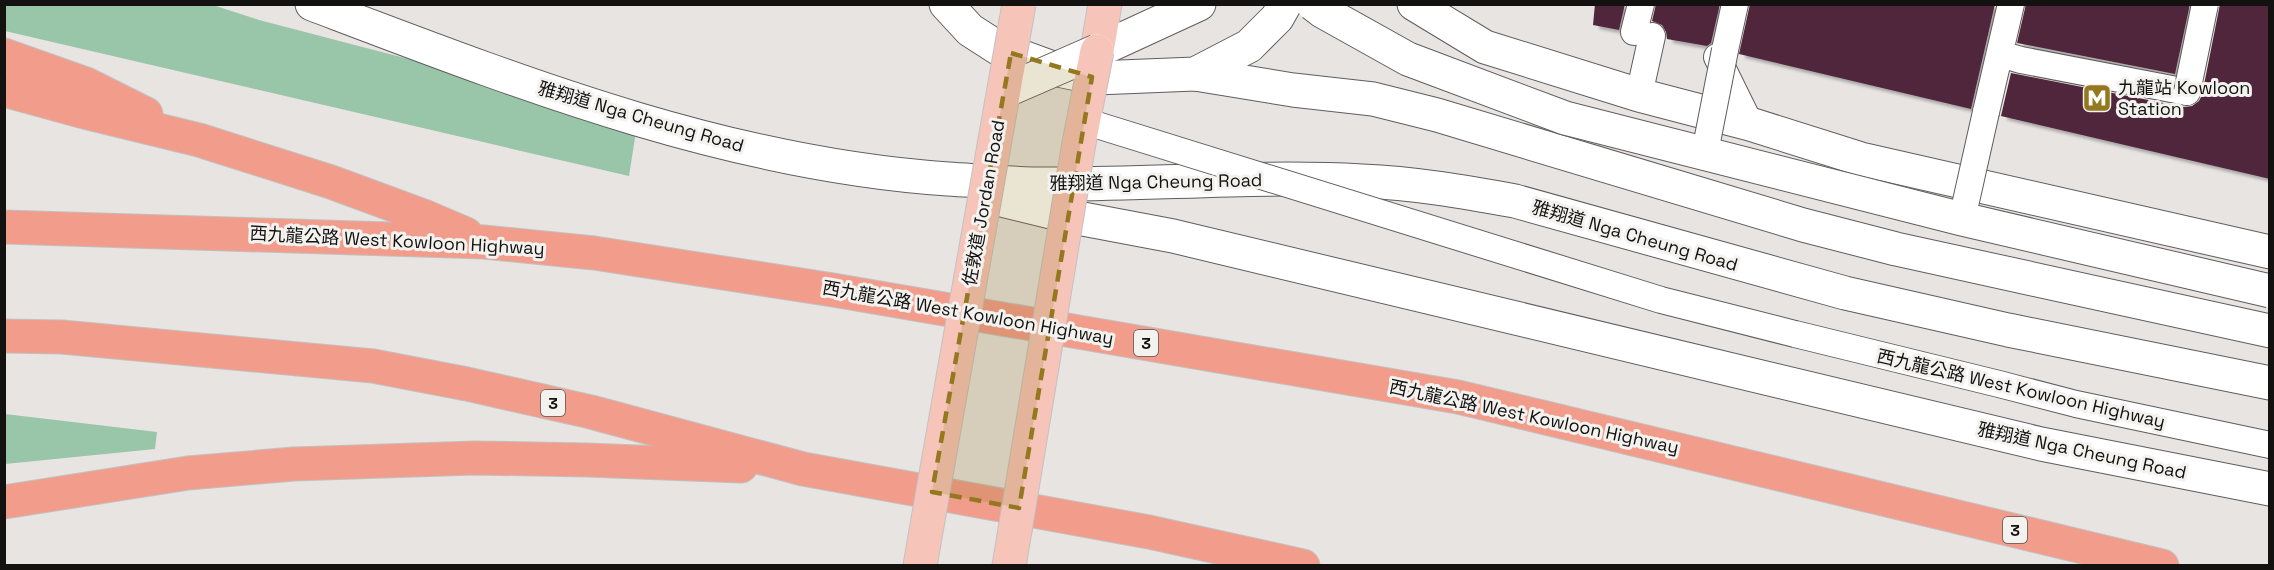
<svg xmlns="http://www.w3.org/2000/svg" width="2274" height="570" viewBox="0 0 2274 570" font-family="'Space Grotesk','Noto Sans TC',sans-serif">
  <style>
    .green { fill: #99c5a8 }
    .building { fill: #4f283b; filter: url(#shadow) }
    .lines { fill: none; stroke-linecap: round; stroke-linejoin: round }
    .lane-casing { stroke: #605d5c; stroke-width: 28 }
    .secondary-casing { stroke: #605d5c; stroke-width: 35 }
    .primary-casing { stroke: #c2c1c1; stroke-width: 35 }
    .highway-casing { stroke: #c2c1c1; stroke-width: 35 }
    .lane { stroke: #fff; stroke-width: 26 }
    .secondary { stroke: #fff; stroke-width: 33 }
    .primary { stroke: #f7c4ba; stroke-width: 33 }
    .highway { stroke: #f29c8c; stroke-width: 33 }
    .lane-bridge-casing { stroke: #605d5c; stroke-width: 28; stroke-linecap: butt }
    .secondary-bridge-casing { stroke: #605d5c; stroke-width: 35; stroke-linecap: butt }
    .primary-bridge-casing { stroke: #c2c1c1; stroke-width: 35; stroke-linecap: butt }
    .lane-bridge { stroke: #fff; stroke-width: 26 }
    .secondary-bridge { stroke: #fff; stroke-width: 33 }
    .primary-bridge { stroke: #f7c4ba; stroke-width: 33 }
    .marked { fill: #94781f; fill-opacity: 0.2; stroke: #94781f; stroke-width: 4.5; stroke-dasharray: 12 8; stroke-linejoin: round }
    .labels { text-anchor: middle; stroke-width: 6; stroke-linejoin: round; paint-order: stroke }
    .shield { fill: #f4f2ef; stroke: #565554; stroke-width: 1.5 }
    .shield-label { font-size: 16px; font-weight: bold; fill: #131211 }
    .poi-label { font-size: 18px; fill: #131211; stroke: #f4f2ef; text-anchor: start }
    .street-label { font-size: 18px; fill: #131211; stroke: #f4f2ef }
  </style>
  <defs>
    <filter id="shadow"><feDropShadow dx="6" dy="4" stdDeviation="1.5" flood-color="#0004"/></filter>
  </defs>
  <rect width="100%" height="100%" fill="#e7e4e2"/>
  <g class="green">
    <path d="M5 5H213L259 20 638 119 629 176 5 31Z"/>
    <path d="M5 414 157 432 155 449 5 464Z"/>
  </g>
  <g class="building">
    <path d="M1595 4H1625L1619 30 1593 25Z"/>
    <path d="M1656 4H1720L1711 43 1707 46 1667 39 1666 32 1662 25 1652 21Z"/>
    <path d="M1750 4H1995L1971 109 1739 54Z"/>
    <path d="M2026 4H2190L2175 74 2017 43Z"/>
    <path d="M2220 4H2270V179L2001 116 2011 73 2184 107 2192 106 2199 101 2202 95Z"/>
  </g>
  <g class="lines">
    <g class="lane-casing">
      <g id="lane">
        <path d="M1634 32 1641 4"/>
        <path d="M1725 50 1735 4"/>
        <path d="M2000 54 2021 60 2187 92"/>
        <path d="M1717 57 1750 124"/>
        <path d="M1639 95 1652 36"/>
        <path d="M1986 112 2011 4"/>
        <path d="M1795 334 1999 384 2076 404 2270 445"/>
      </g>
    </g>
    <g class="secondary-casing">
      <g id="secondary">
        <path d="M312 4C518 82 726 164 948 179 981 181 1014 184 1047 184 1152 185 1257 175 1362 181 1414 183 1465 192 1515 201L1845 293 2008 330 2270 383"/>
        <path d="M946 4 970 30 998 48 1058 70 1096 78 1195 74 1249 46 1277 18 1285 4"/>
        <path d="M1414 4 1485 47 1639 95 1750 124 1861 159 2270 252"/>
        <path d="M1097 51 1199 4"/>
        <path d="M1195 74 1293 90 1373 99 1437 115 1803 225 1896 249 2270 331"/>
        <path d="M985 196 1067 216 1173 236 2041 444 2270 489"/>
      </g>
    </g>
    <g class="primary-casing">
      <g id="primary">
        <path d="M1097 51 1105 4"/>
        <path d="M920 566 929 514"/>
        <path d="M1009 566 1015 530"/>
      </g>
    </g>
    <g class="highway-casing">
      <g id="highway">
        <path d="M4 55 86 84 146 114"/>
        <path d="M4 90 84 112 199 140 331 182 426 217 466 234"/>
        <path d="M4 227 484 242 594 253 833 290 1458 397 2162 566"/>
        <path d="M4 336 62 337 373 366 467 384 591 412 803 469 1149 532 1303 566"/>
        <path d="M4 502 188 473 294 464 475 458 587 460 741 466"/>
      </g>
    </g>
    <use href="#lane" class="lane"/>
    <use href="#secondary" class="secondary"/>
    <use href="#primary" class="primary"/>
    <use href="#highway" class="highway"/>
    <g class="lane-bridge-casing">
      <g id="lane-bridge">
        <path d="M2187 92 2205 4"/>
        <path d="M1084 121 1661 300 1795 334"/>
        <path d="M1705 152 1725 50"/>
        <path d="M1962 219 1986 112"/>
      </g>
    </g>
    <g class="secondary-bridge-casing">
      <g id="secondary-bridge">
        <path d="M1313 4 1322 11 1408 59 1565 118 1962 219 2270 291"/>
        <path d="M1005 91 1097 51"/>
      </g>
    </g>
    <g class="primary-bridge-casing">
      <g id="primary-bridge">
        <path d="M929 514 1019 4"/>
        <path d="M1015 530 1079 143 1097 51"/>
      </g>
    </g>
    <use href="#lane-bridge" class="lane-bridge"/>
    <use href="#secondary-bridge" class="secondary-bridge"/>
    <use href="#primary-bridge" class="primary-bridge"/>
  </g>
  <path class="marked" d="M1011 53 1092 77 1019 508 932 492Z"/>
  <defs>
    <g id="metro-square" transform="scale(1.5)"><rect x="-9" y="-9" width="18" height="18" rx="4" fill="#94781f" stroke="#f4f2ef"/><path d="M-5.5 5V-5H-3L0 0L3-5H5.5V5H3V-.5L0 4L-3-.5V5Z" fill="#fff"/></g>
  </defs>
  <g fill-rule="evenodd">
    <use href="#metro-square" x="2097" y="98"/>
  </g>
  <g class="labels">
    <g class="shield">
      <rect x="1134" y="330" width="24" height="26" rx="4.5"/>
      <rect x="541" y="390" width="24" height="26" rx="4.5"/>
      <rect x="2003" y="517" width="24" height="26" rx="4.5"/>
    </g>
    <g class="shield-label">
      <text x="1146" y="349">3</text>
      <text x="553" y="409">3</text>
      <text x="2015" y="536">3</text>
    </g>
    <g class="poi-label">
      <text x="2118" y="94">九龍站 Kowloon<tspan x="2118" dy="21">Station</tspan></text>
    </g>
    <g class="street-label">
      <text transform="translate(641 117) rotate(16)" y="6">雅翔道 Nga Cheung Road</text>
      <text transform="translate(1156 182) rotate(-1)" y="6">雅翔道 Nga Cheung Road</text>
      <text transform="translate(984 203) rotate(-80)" y="6">佐敦道 Jordan Road</text>
      <text transform="translate(1635 236) rotate(16)" y="6">雅翔道 Nga Cheung Road</text>
      <text transform="translate(397 241) rotate(3)" y="6">西九龍公路 West Kowloon Highway</text>
      <text transform="translate(968 313) rotate(10)" y="6">西九龍公路 West Kowloon Highway</text>
      <text transform="translate(2021 389) rotate(13)" y="6">西九龍公路 West Kowloon Highway</text>
      <text transform="translate(1534 417) rotate(12)" y="6">西九龍公路 West Kowloon Highway</text>
      <text transform="translate(2082 451) rotate(12)" y="6">雅翔道 Nga Cheung Road</text>
    </g>
  </g>
  <rect width="2274" height="570" fill="none" stroke="#131211" stroke-width="12"/>
</svg>
